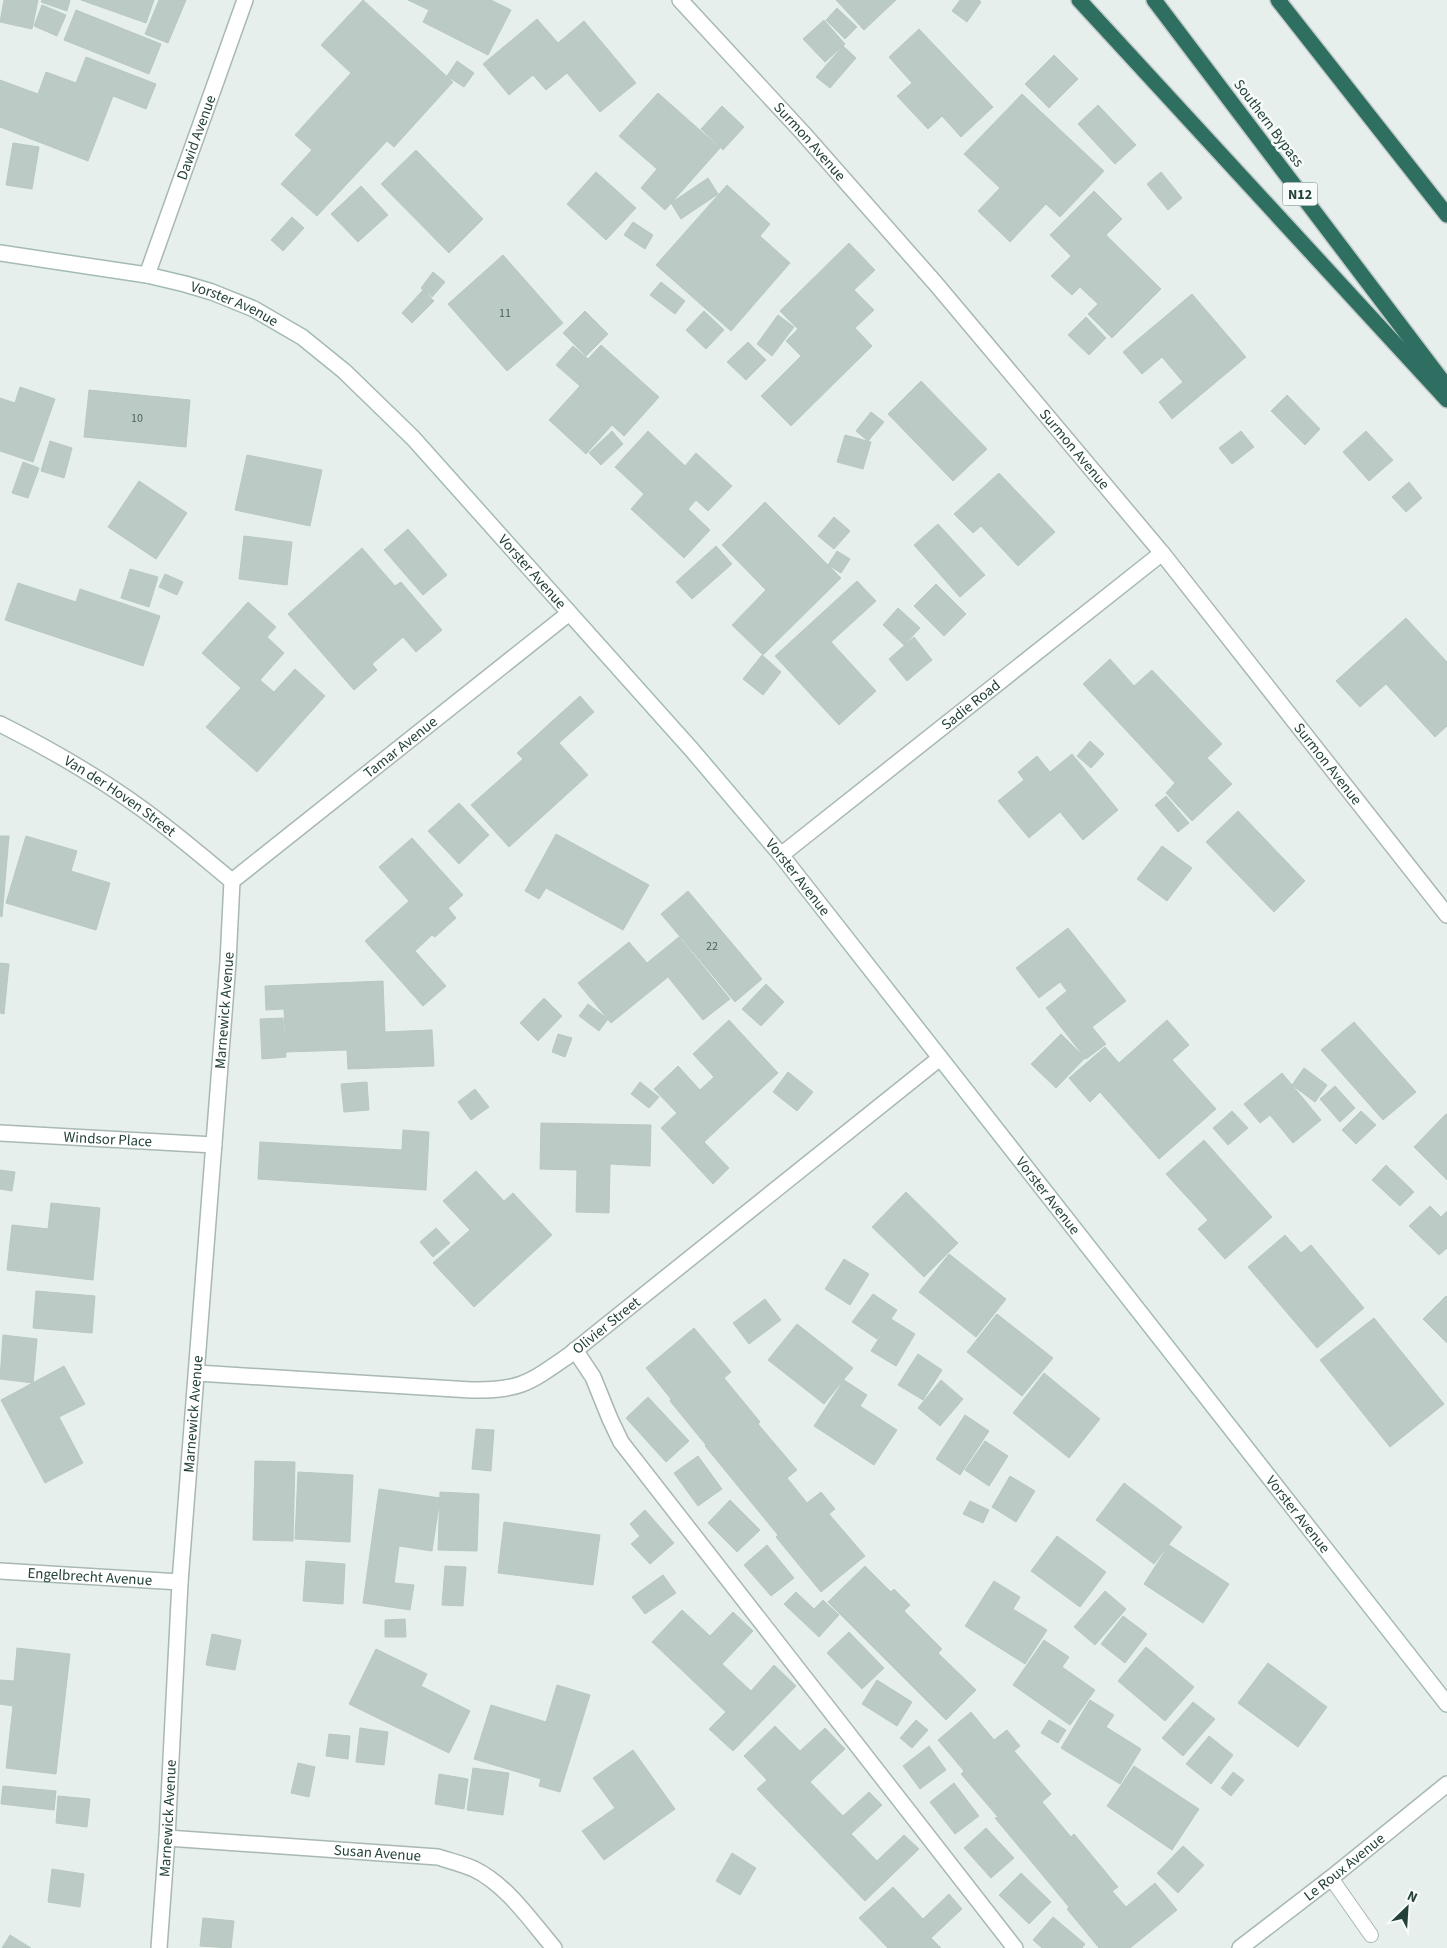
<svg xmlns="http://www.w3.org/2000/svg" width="1447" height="1948" viewBox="0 0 1447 1948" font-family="'Source Sans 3',sans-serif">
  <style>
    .building { fill: #bbcac4; stroke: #b8c9c2 }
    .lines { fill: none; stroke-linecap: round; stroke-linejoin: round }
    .service-casing { stroke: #a8b8b2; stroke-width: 16 }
    .minor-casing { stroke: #a8b8b2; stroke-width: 18 }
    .secondary-casing { stroke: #a4bbb3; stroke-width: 18 }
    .motorway-casing { stroke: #c2cac8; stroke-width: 18 }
    .service { stroke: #fff; stroke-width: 14 }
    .minor { stroke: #fff; stroke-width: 15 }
    .secondary { stroke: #fff; stroke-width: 15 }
    .motorway { stroke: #2f6f62; stroke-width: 15 }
    .labels { text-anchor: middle; stroke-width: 5; stroke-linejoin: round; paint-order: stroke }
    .number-label { font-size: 12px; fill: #4a645c }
    .shield { fill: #f7fbf9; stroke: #637a73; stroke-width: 1 }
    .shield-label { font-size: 14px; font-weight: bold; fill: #24423a }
    .street-label { font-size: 15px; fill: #24423a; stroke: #f7fbf9 }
  </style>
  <rect width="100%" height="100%" fill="#e6efeb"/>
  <g class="building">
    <path d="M4 0H38L32 29 0 22Z"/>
    <path d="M42 0H70L67 11 41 2Z"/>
    <path d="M81 0H154L146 23Z"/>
    <path d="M159 0H186L168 43 145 34Z"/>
    <path d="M363 0 453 82 394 147 387 141 317 216 281 184 312 150 295 135 351 73 321 45Z"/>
    <path d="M408 0H491L511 10 488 55 423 22 429 10Z"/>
    <path d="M836 0H896L864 30Z"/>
    <path d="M960 0H979L981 2 967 22 952 11Z"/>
    <path d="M42 5 66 15 57 36 34 26Z"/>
    <path d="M837 8 857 27 845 39 826 20Z"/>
    <path d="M76 10 161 44 149 74 64 40Z"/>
    <path d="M537 19 558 43 584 21 636 83 600 112 567 73 546 90 533 75 509 95 483 64Z"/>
    <path d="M824 20 845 44 825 62 803 39Z"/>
    <path d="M919 29 993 107 961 137 942 116 928 129 897 96 912 83 889 57Z"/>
    <path d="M843 46 856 58 830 88 816 77Z"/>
    <path d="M1054 55 1078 79 1049 108 1025 84Z"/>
    <path d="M86 57 156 84 146 109 113 96 88 161 0 127V80L38 94 46 72 76 83Z"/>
    <path d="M457 61 474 73 464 87 447 76Z"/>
    <path d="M658 93 720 148 665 210 641 188 657 169 619 136Z"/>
    <path d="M1022 94 1104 171 1060 217 1046 204 1010 242 978 211 1000 188 964 154Z"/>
    <path d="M1098 105 1136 145 1115 164 1078 124Z"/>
    <path d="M722 106 744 127 723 150 701 129Z"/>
    <path d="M13 143 39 147 32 189 6 185Z"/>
    <path d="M416 150 483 219 449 253 381 184Z"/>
    <path d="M596 172 636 208 606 240 567 204Z"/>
    <path d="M1161 172 1182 198 1168 210 1147 184Z"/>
    <path d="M708 178 718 194 681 219 671 203Z"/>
    <path d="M727 185 770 224 760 236 790 263 731 331 656 265Z"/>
    <path d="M361 186 388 215 358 242 331 214Z"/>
    <path d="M1094 191 1122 219 1106 235 1161 289 1112 338 1088 314 1098 304 1080 287 1072 295 1051 276 1071 256 1050 235Z"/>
    <path d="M292 217 304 228 283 251 271 240Z"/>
    <path d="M633 222 653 235 645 249 624 235Z"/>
    <path d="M849 243 875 270 854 290 874 310 855 328 872 346 791 426 761 396 801 356 786 341 798 329 780 311Z"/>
    <path d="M503 255 563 323 507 371 448 304Z"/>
    <path d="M433 272 445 282 432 297 421 288Z"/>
    <path d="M661 282 685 301 675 314 650 295Z"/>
    <path d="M423 290 434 301 412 323 402 313Z"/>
    <path d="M1192 294 1246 357 1172 419 1159 402 1183 382 1162 357 1142 374 1123 352Z"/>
    <path d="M585 311 608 334 586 356 563 333Z"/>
    <path d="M704 311 724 330 706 349 686 330Z"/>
    <path d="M778 315 794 327 772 356 757 344Z"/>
    <path d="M1086 317 1106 338 1089 355 1068 335Z"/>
    <path d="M748 342 766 360 746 380 727 362Z"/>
    <path d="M601 345 659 397 624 436 612 425 586 454 549 420 580 386 556 365 573 346 588 359Z"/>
    <path d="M921 381 987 449 953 481 888 414Z"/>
    <path d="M20 387 55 399 33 462 0 451V398L15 403Z"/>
    <path d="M89 390 190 400 186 447 84 437Z"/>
    <path d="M1287 395 1320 429 1305 445 1271 411Z"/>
    <path d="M871 412 884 422 868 441 856 431Z"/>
    <path d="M612 431 623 444 601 465 589 453Z"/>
    <path d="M648 431 685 466 696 453 732 486 708 511 696 500 688 509 710 530 684 558 631 509 644 494 615 467Z"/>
    <path d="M1241 431 1254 447 1232 464 1219 448Z"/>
    <path d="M1366 431 1393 460 1369 481 1343 452Z"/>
    <path d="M845 435 871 442 863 469 837 462Z"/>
    <path d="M50 441 72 448 64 478 41 471Z"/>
    <path d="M247 455 322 470 310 526 235 510Z"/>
    <path d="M23 462 39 468 28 498 12 493Z"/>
    <path d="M999 473 1055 532 1018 566 981 526 973 533 954 514Z"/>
    <path d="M139 481 187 513 156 559 108 527Z"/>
    <path d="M1409 482 1422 498 1406 512 1392 497Z"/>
    <path d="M765 502 841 578 763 655 732 625 766 590 722 545Z"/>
    <path d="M834 517 850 531 834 549 818 536Z"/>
    <path d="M938 524 985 575 960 597 914 545Z"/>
    <path d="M408 529 447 575 423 595 384 550Z"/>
    <path d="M244 536 292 542 287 585 239 579Z"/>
    <path d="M716 546 732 564 692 599 676 582Z"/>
    <path d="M362 548 395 586 401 582 442 630 416 652 403 637 372 664 377 670 354 690 288 614Z"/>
    <path d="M837 551 850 559 841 573 828 565Z"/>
    <path d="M130 569 158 577 149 607 121 598Z"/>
    <path d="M165 574 183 582 177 595 159 587Z"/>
    <path d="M857 581 876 601 831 642 876 691 839 725 775 656Z"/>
    <path d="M18 583 76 602 80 589 160 616 143 666 5 620Z"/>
    <path d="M936 584 966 614 944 636 914 606Z"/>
    <path d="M248 602 276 627 267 637 284 653 260 680 274 692 295 669 325 696 257 772 206 727 241 688 202 653Z"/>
    <path d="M898 608 920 628 904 645 883 625Z"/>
    <path d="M1406 618 1447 662V726L1435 737 1386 684 1360 707 1336 681Z"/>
    <path d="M914 637 932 660 907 681 889 659Z"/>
    <path d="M762 655 781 672 763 695 743 679Z"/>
    <path d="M1110 659 1134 686 1152 670 1222 744 1207 758 1232 784 1192 821 1166 793 1175 783 1083 684Z"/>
    <path d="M580 696 594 712 559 743 588 775 509 847 471 805 523 759 517 753Z"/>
    <path d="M1090 741 1104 754 1091 768 1077 756Z"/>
    <path d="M1072 754 1118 810 1083 840 1060 812 1029 838 998 801 1024 780 1018 772 1037 756 1050 772Z"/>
    <path d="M1166 796 1189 823 1178 832 1155 805Z"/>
    <path d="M459 803 489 835 459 864 428 831Z"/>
    <path d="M1238 811 1305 881 1274 912 1206 842Z"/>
    <path d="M556 834 649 885 623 930 546 888 539 899 525 891Z"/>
    <path d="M0 836H9L2 917 0 916Z"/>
    <path d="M26 836 77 851 71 871 110 883 96 930 6 903Z"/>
    <path d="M412 838 463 895 448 908 456 918 435 937 432 935 415 951 446 986 423 1006 365 941 409 901 379 867Z"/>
    <path d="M1162 846 1192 868 1167 901 1137 879Z"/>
    <path d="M688 891 762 979 735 1002 661 914Z"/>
    <path d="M1068 928 1126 1001 1092 1027 1106 1044 1086 1059 1046 1008 1067 991 1060 982 1039 998 1016 968Z"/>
    <path d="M679 937 730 999 703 1020 668 977 611 1023 578 983 629 942 647 963Z"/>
    <path d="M0 963 9 964 4 1014 0 1013Z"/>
    <path d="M383 981 385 1032 432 1030 434 1066 348 1069 347 1050 286 1052 284 1009 266 1010 265 986Z"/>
    <path d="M766 984 784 1002 761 1026 742 1009Z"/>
    <path d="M544 998 562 1016 538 1041 520 1023Z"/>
    <path d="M588 1004 608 1019 599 1031 579 1016Z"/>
    <path d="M283 1018 286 1057 262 1059 260 1019Z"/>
    <path d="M729 1020 778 1073 704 1142 729 1168 713 1184 661 1128 677 1113 654 1089 678 1066 700 1090 714 1077 693 1054Z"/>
    <path d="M1167 1020 1189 1045 1172 1060 1216 1109 1159 1159 1100 1092 1090 1102 1069 1078 1105 1047 1119 1063Z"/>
    <path d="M1354 1022 1416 1092 1383 1120 1321 1050Z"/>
    <path d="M558 1034 572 1038 565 1057 552 1052Z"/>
    <path d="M1061 1034 1085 1058 1056 1088 1031 1064Z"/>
    <path d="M1304 1068 1327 1085 1315 1102 1292 1085Z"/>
    <path d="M788 1072 813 1092 797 1111 773 1092Z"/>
    <path d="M1282 1073 1321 1120 1293 1143 1270 1115 1260 1123 1244 1104Z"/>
    <path d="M367 1082 369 1110 344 1112 341 1084Z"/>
    <path d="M640 1082 659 1097 649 1108 631 1094Z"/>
    <path d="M1335 1086 1355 1108 1340 1122 1320 1099Z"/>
    <path d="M475 1089 489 1107 471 1120 458 1102Z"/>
    <path d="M1232 1111 1248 1128 1228 1145 1213 1128Z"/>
    <path d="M1361 1111 1376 1125 1356 1144 1342 1130Z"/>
    <path d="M1446 1114H1447V1180L1414 1147Z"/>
    <path d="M541 1123 651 1125 650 1166 610 1164 609 1213 576 1212 577 1170 540 1169Z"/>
    <path d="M403 1130 429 1132 426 1190 258 1179 260 1142 402 1150Z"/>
    <path d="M1204 1140 1272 1217 1225 1259 1198 1229 1208 1220 1166 1174Z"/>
    <path d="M1386 1165 1414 1192 1400 1206 1372 1180Z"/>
    <path d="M0 1170 15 1172 12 1191 0 1189Z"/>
    <path d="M476 1171 504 1201 513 1193 552 1235 474 1307 433 1263 470 1230 443 1201Z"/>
    <path d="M906 1192 958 1243 924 1277 872 1227Z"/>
    <path d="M51 1203 100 1208 93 1280 7 1270 12 1225 48 1229Z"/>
    <path d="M1430 1206 1441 1217 1447 1211V1248L1439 1255 1409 1226Z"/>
    <path d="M436 1228 450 1243 433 1257 420 1242Z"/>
    <path d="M1285 1235 1301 1253 1311 1245 1364 1308 1317 1348 1248 1267Z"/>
    <path d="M949 1254 1006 1299 976 1337 919 1292Z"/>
    <path d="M844 1259 869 1274 850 1305 825 1289Z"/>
    <path d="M36 1291 95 1296 92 1333 33 1328Z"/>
    <path d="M873 1294 897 1310 877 1339 852 1322Z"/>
    <path d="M1446 1296 1447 1297V1343L1423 1319Z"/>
    <path d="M765 1299 781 1320 749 1344 733 1323Z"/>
    <path d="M997 1314 1053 1358 1022 1396 967 1352Z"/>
    <path d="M1374 1318 1444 1404 1390 1447 1320 1360Z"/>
    <path d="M891 1319 915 1334 896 1366 871 1351Z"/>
    <path d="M797 1324 853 1368 824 1404 768 1360Z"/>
    <path d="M694 1328 731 1372 724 1378 760 1422 758 1424 797 1470 787 1478 807 1503 821 1492 835 1509 829 1514 865 1556 821 1592 776 1537 778 1535 705 1446 706 1445 670 1401 671 1399 646 1368Z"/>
    <path d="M3 1335 37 1339 33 1383 0 1379Z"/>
    <path d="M918 1354 942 1370 923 1400 898 1385Z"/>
    <path d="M64 1366 85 1404 59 1417 83 1463 45 1483 1 1400Z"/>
    <path d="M1044 1373 1100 1419 1069 1458 1013 1413Z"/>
    <path d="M844 1380 867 1395 860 1406 897 1430 874 1465 814 1426Z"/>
    <path d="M941 1380 963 1399 940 1426 918 1408Z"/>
    <path d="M648 1397 689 1441 666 1462 626 1418Z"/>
    <path d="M965 1415 989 1431 960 1475 936 1459Z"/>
    <path d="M476 1429 494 1430 491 1471 472 1469Z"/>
    <path d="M985 1441 1008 1456 989 1486 965 1470Z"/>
    <path d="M698 1456 722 1489 698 1506 674 1473Z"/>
    <path d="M255 1461 295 1462 293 1541 253 1540Z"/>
    <path d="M298 1472 353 1475 350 1542 295 1539Z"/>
    <path d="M1010 1476 1035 1491 1016 1522 992 1507Z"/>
    <path d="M1124 1483 1182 1527 1154 1564 1096 1520Z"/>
    <path d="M379 1489 440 1498 432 1551 399 1546 394 1583 414 1585 410 1610 363 1603Z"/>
    <path d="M440 1492 479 1494 477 1551 438 1550Z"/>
    <path d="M730 1500 760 1530 737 1552 708 1523Z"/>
    <path d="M970 1501 989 1510 983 1523 963 1514Z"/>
    <path d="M645 1510 674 1543 650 1564 631 1544 640 1536 630 1524Z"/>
    <path d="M504 1522 600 1535 593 1585 498 1573Z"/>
    <path d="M1057 1536 1106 1572 1080 1607 1031 1571Z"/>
    <path d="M767 1545 794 1578 771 1596 744 1565Z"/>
    <path d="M1169 1545 1229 1584 1203 1623 1144 1584Z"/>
    <path d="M306 1561 345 1564 343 1604 303 1601Z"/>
    <path d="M445 1566 466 1567 463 1606 442 1605Z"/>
    <path d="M865 1566 891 1592 894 1589 910 1605 904 1611 942 1649 938 1653 976 1690 946 1720 828 1602Z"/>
    <path d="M663 1575 676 1593 645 1614 632 1597Z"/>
    <path d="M994 1581 1020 1597 1013 1609 1047 1630 1025 1664 965 1626Z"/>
    <path d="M1105 1591 1126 1609 1095 1645 1074 1627Z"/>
    <path d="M796 1592 814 1609 823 1600 839 1615 819 1637 784 1604Z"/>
    <path d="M682 1610 710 1636 733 1612 753 1631 722 1664 751 1691 774 1665 796 1686 733 1751 709 1729 726 1712 652 1642Z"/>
    <path d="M1123 1616 1147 1634 1125 1663 1101 1644Z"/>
    <path d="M405 1619 406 1637H385V1620Z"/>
    <path d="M849 1632 884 1668 862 1689 827 1653Z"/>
    <path d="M212 1634 241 1640 235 1670 206 1665Z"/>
    <path d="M1044 1640 1069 1657 1062 1667 1095 1690 1070 1725 1013 1685Z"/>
    <path d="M1146 1647 1194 1687 1165 1721 1118 1681Z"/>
    <path d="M17 1648 70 1654 56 1774 6 1768 13 1706 0 1704V1680L14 1681Z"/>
    <path d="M376 1649 427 1674 421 1686 470 1711 449 1753 349 1704Z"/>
    <path d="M1268 1663 1327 1707 1298 1747 1238 1703Z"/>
    <path d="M877 1680 912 1702 897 1726 862 1704Z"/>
    <path d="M557 1685 590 1695 560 1792 539 1786 541 1779 474 1759 491 1705 546 1722Z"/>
    <path d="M1090 1700 1114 1715 1106 1727 1141 1749 1120 1784 1061 1748Z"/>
    <path d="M1193 1702 1215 1719 1183 1756 1162 1738Z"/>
    <path d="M971 1712 994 1740 1007 1730 1020 1746 1014 1751 1051 1794 1042 1802 1071 1837 1074 1834 1118 1887 1112 1891 1126 1907 1155 1883 1177 1910 1130 1948H1099L1067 1909 1069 1907 995 1818 998 1817 961 1774 964 1771 938 1740Z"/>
    <path d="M916 1720 928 1730 912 1748 900 1738Z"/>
    <path d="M1049 1720 1066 1730 1058 1743 1041 1733Z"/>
    <path d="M775 1726 800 1751 825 1728 845 1749 810 1782 843 1816 869 1792 882 1805 851 1834 877 1861 904 1835 919 1849 865 1901 757 1789 767 1780 744 1756Z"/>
    <path d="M360 1728 388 1732 384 1765 356 1762Z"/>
    <path d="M329 1734 350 1736 348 1759 326 1756Z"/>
    <path d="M1209 1736 1233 1755 1211 1784 1186 1764Z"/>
    <path d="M929 1746 946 1770 920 1789 903 1766Z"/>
    <path d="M633 1750 675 1809 604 1860 582 1831 615 1808 593 1778Z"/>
    <path d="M298 1763 315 1767 309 1797 291 1793Z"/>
    <path d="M1134 1766 1199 1809 1172 1850 1107 1806Z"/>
    <path d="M473 1768 509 1773 503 1815 467 1810Z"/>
    <path d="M1233 1772 1244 1780 1231 1796 1221 1788Z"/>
    <path d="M439 1774 468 1779 464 1809 435 1804Z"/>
    <path d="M954 1783 979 1816 955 1834 930 1802Z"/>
    <path d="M3 1786 56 1791 54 1810 1 1804Z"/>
    <path d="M58 1796 90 1799 87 1827 56 1823Z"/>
    <path d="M986 1828 1014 1858 991 1878 964 1848Z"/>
    <path d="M1183 1846 1204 1865 1178 1893 1157 1873Z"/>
    <path d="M732 1853 756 1868 740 1895 716 1881Z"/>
    <path d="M52 1869 84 1874 80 1907 48 1902Z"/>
    <path d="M1021 1873 1051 1902 1029 1924 999 1895Z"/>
    <path d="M893 1887 923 1919 949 1894 962 1909 931 1938 941 1948H888L859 1918Z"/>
    <path d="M1053 1917 1085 1944 1082 1948H1042L1033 1940Z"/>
    <path d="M203 1918 234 1921 231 1948 200 1946Z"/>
    <path d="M10 1935 31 1948H2Z"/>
  </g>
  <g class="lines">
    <g class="service-casing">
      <path id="service" d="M1331 1878 1371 1935"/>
    </g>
    <g class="minor-casing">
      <g id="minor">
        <path id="s1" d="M680 0 803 133 936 284 1162 553 1447 915"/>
        <path id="s2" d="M147 275 245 0"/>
        <path id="s3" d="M0 724C50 749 100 778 145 811 175 833 203 857 232 881"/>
        <path id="s4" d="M781 855 1162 553"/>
        <path id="s5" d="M232 881 568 614"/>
        <path id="s6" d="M0 1133 214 1145"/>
        <path d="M575 1350 593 1377 610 1419 621 1442 1015 1948"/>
        <path id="s7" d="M197 1373 471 1390C519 1391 529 1383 568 1356L940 1058"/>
        <path id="s8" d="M0 1571 180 1582"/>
        <path id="s9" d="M167 1838 438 1857C450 1861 463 1864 474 1869 507 1885 531 1921 554 1948"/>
        <path id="s10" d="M159 1948 167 1838 180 1582 228 962 232 881"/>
        <path id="s11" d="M1240 1948 1331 1878 1447 1784"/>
      </g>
    </g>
    <g class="secondary-casing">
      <g id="secondary">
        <path id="s12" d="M0 253 147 275 185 284 212 292 254 309 302 337 344 371 413 438 692 750 781 855 1447 1704"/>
      </g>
    </g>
    <g class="motorway-casing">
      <g id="motorway">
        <path d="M1079 0 1447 400"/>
        <path d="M1154 0 1447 387"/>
        <path d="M1278 0 1447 215"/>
      </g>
    </g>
    <use href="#service" class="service"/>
    <use href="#minor" class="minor"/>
    <use href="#secondary" class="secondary"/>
    <use href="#motorway" class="motorway"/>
  </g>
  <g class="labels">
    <g class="number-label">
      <text x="505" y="317">11</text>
      <text x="137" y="422">10</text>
      <text x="712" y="950">22</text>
    </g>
    <rect class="shield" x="1282.5" y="182.5" width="35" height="23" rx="4"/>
    <g class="shield-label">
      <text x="1300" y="199">N12</text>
    </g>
    <g class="street-label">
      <text transform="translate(1269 123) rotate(53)" y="5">Southern Bypass</text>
      <text dy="5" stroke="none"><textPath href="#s2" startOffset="146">Dawid Avenue</textPath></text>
      <text dy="5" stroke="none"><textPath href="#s1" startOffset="192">Surmon Avenue</textPath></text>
      <text dy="5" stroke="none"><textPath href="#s12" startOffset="241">Vorster Avenue</textPath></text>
      <text dy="5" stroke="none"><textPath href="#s1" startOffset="598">Surmon Avenue</textPath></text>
      <text dy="5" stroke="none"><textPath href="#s12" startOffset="646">Vorster Avenue</textPath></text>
      <text dy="5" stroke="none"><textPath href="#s4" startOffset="242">Sadie Road</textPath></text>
      <text dy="5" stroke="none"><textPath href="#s5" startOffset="215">Tamar Avenue</textPath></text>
      <text dy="5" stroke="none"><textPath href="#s1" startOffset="1002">Surmon Avenue</textPath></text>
      <text dy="5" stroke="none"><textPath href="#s3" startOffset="140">Van der Hoven Street</textPath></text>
      <text dy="5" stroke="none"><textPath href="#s12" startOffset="1051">Vorster Avenue</textPath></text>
      <text dy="5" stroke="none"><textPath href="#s10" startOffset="940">Marnewick Avenue</textPath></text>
      <text dy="5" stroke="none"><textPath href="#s6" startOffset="108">Windsor Place</textPath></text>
      <text dy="5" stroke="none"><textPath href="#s12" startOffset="1456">Vorster Avenue</textPath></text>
      <text dy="5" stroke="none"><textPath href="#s7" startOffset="429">Olivier Street</textPath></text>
      <text dy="5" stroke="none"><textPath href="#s10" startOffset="535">Marnewick Avenue</textPath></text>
      <text dy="5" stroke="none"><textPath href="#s12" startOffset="1861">Vorster Avenue</textPath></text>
      <text dy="5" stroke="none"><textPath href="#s8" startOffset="90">Engelbrecht Avenue</textPath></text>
      <text dy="5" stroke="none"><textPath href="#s10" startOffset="130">Marnewick Avenue</textPath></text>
      <text dy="5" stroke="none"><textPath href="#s9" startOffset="211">Susan Avenue</textPath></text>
      <text dy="5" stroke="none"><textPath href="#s11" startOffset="132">Le Roux Avenue</textPath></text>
    </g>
  </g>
  <g transform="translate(1407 1908) rotate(25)" stroke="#f7fbf9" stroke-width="4" paint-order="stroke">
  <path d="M0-4L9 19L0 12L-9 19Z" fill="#24423a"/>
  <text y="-8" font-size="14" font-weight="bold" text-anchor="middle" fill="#24423a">N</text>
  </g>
</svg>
